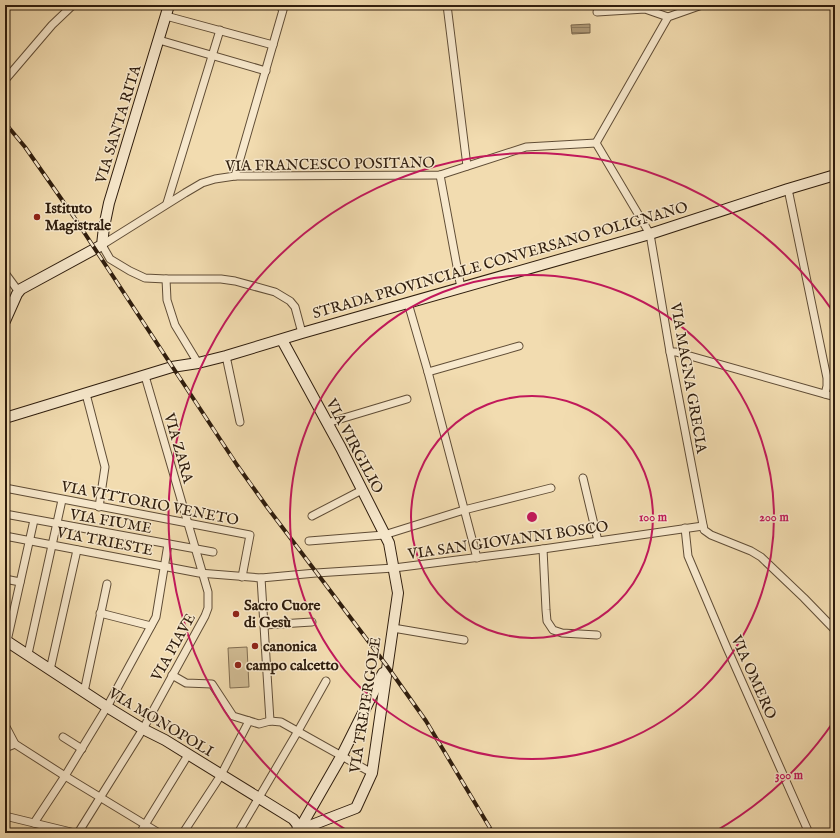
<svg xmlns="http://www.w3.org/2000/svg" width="840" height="838" viewBox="0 0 840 838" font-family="'IM FELL English',serif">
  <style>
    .green { fill: #d1bc94; stroke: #806c50 }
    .water { fill: url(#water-rules); stroke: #7c694e }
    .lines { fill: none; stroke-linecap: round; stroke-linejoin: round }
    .street-casing { stroke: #604d36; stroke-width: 9 }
    .secondary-casing { stroke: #2f1d0d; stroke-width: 12 }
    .street { stroke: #f7e8cc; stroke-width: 7 }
    .secondary { stroke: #f7e8cc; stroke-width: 10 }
    .rail-casing { stroke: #2f1d0d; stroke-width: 4 }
    .rail { stroke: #f7e8cc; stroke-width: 2.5; stroke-dasharray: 8; stroke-linecap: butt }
    .ring { fill: none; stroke: #c2185b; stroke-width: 2 }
    .poi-dot { fill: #8f2418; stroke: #f7e8cc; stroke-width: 1.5 }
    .labels { text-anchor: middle; stroke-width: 3; stroke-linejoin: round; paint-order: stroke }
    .street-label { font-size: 15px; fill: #2f1d0d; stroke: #f7e8cc }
    .poi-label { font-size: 15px; font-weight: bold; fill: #2f1d0d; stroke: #f7e8cc; text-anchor: start }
    .centre { fill: #c2185b; stroke: #f7e8cc; stroke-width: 2 }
    .ring-label { font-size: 12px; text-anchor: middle; font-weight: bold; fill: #c2185b; stroke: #f7e8cc; stroke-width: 3; stroke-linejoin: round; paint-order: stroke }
  </style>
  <defs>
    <pattern id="water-rules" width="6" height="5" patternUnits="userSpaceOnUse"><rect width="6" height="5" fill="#b09b79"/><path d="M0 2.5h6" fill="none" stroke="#907e62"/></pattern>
  </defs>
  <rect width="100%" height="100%" fill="#f2dcb0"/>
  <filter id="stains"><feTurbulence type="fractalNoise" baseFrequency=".005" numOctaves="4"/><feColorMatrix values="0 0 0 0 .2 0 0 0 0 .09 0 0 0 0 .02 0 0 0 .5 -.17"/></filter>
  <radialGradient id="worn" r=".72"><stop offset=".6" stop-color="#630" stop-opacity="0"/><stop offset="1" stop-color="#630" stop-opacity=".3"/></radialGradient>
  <path class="green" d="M247 647 249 687 230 688 228 648Z"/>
  <path class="water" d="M590 24V33L572 34 571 25Z"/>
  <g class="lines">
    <g class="street-casing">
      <g id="street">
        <path d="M447 5 467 166"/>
        <path d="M702 5 668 17 596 143 650 234 670 352 704 530 711 535 751 551 761 557 804 598 835 630"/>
        <path d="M597 12 645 9 668 17"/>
        <path d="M166 16 273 45"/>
        <path d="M159 40 266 71"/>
        <path d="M5 80 52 25 73 5"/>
        <path d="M440 175 461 288"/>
        <path d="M235 176 283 10 279 5"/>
        <path d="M788 189 827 378V386L825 394"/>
        <path d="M167 203 220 30"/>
        <path d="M5 273 19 292"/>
        <path d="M166 279 167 300 175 325 198 363"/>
        <path d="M408 303 428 372 477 558"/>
        <path d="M302 333 295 307 290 301 275 292 235 281 221 279H166L145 278 130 271 110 259 102 245 185 193 202 183 215 179 235 176 440 175 526 147 596 143"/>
        <path d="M670 352H676L835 397"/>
        <path d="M226 356 240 422"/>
        <path d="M428 372 519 346"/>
        <path d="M86 394 105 467 99 507"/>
        <path d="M327 423 407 399"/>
        <path d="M5 466V471"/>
        <path d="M583 478 598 541"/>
        <path d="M5 488 250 535 242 577"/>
        <path d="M5 514 213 552"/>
        <path d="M312 516 362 490"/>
        <path d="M685 528 688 556 727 648 809 833"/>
        <path d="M5 536 199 573 261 578 316 573 394 568 543 549 703 526"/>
        <path d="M309 541 384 535 464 510 551 488"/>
        <path d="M543 549 546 610 547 621 553 630 562 633 597 635"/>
        <path d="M261 578 270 721"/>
        <path d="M5 579 20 582"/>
        <path d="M100 613 151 626"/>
        <path d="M264 625 312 622"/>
        <path d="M393 628 464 640"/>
        <path d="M7 641 34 520"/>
        <path d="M28 654 62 500"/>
        <path d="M50 670 77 550"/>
        <path d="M172 675 186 683 212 684 233 716 259 724 270 721 281 722 372 773"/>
        <path d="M84 692 107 584"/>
        <path d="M5 725 15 744 65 776 159 833"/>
        <path d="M63 737 82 749"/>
        <path d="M5 748 15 744"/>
        <path d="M5 816 75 833"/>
        <path d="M34 823 65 776 107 707 156 617 168 544"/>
        <path d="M78 833 143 729 205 616 208 608V592L145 376"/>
        <path d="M140 833 188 755"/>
        <path d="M183 833 221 775 249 721"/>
        <path d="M238 833 298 731 326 681"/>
      </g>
    </g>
    <g class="secondary-casing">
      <g id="secondary">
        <path d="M5 321 17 294 21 289 102 245 104 227 109 203 169 5"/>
        <path d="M282 340 341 448 389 543 398 593 372 773 356 808 299 830"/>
        <path d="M5 418 172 367 198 363 226 356 302 333 650 234 788 189 835 175"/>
        <path d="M5 640 107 707 143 729 165 740 293 819 297 824 299 833"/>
        <path d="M299 830 342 755 383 673"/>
      </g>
    </g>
    <use href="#street" class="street"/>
    <use href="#secondary" class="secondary"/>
    <g class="rail-casing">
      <path id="rail" d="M5 123 25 147 74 217 237 465 267 507 387 666 426 721 493 833"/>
    </g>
    <use href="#rail" class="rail"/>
  </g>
  <g class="ring">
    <circle cx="532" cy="517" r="121"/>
    <circle cx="532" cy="517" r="242"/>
    <path d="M834 721A364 364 0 0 1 714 832M350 832A364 364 0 1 1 834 313"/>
  </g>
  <g class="poi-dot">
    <circle cx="37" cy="217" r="4"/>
    <circle cx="236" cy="614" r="4"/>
    <circle cx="255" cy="646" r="4"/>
    <circle cx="238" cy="665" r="4"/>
  </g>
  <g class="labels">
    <g class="street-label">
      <text transform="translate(118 124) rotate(-73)" y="5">VIA SANTA RITA</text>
      <text transform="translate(330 164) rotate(-1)" y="5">VIA FRANCESCO POSITANO</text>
      <text transform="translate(500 260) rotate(-16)" y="5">STRADA PROVINCIALE CONVERSANO POLIGNANO</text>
      <text transform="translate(689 378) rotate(80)" y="5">VIA MAGNA GRECIA</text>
      <text transform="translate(355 446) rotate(62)" y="5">VIA VIRGILIO</text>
      <text transform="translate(179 448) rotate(74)" y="5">VIA ZARA</text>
      <text transform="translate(150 503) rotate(11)" y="5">VIA VITTORIO VENETO</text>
      <text transform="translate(111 521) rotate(10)" y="5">VIA FIUME</text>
      <text transform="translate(508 540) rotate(-8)" y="5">VIA SAN GIOVANNI BOSCO</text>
      <text transform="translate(105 541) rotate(11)" y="5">VIA TRIESTE</text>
      <text transform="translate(173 647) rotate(-61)" y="5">VIA PIAVE</text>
      <text transform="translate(754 677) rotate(66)" y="5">VIA OMERO</text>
      <text transform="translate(365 705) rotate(-81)" y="5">VIA TREPERGOLE</text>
      <text transform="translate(161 722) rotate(31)" y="5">VIA MONOPOLI</text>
    </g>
    <g class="poi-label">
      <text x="45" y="213">Istituto<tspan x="45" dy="17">Magistrale</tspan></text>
      <text x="244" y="610">Sacro Cuore<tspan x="244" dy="17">di Gesù</tspan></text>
      <text x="263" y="651">canonica</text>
      <text x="246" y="670">campo calcetto</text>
    </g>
  </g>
  <circle cx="532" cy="517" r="6" class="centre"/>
  <g class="ring-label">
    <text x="653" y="521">100 m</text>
    <text x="774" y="521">200 m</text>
    <text x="789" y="779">300 m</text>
  </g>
  <rect width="840" height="838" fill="none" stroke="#f2dcb0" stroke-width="20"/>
  <rect x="6" y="6" width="828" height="826" fill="none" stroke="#2f1d0d" stroke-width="2"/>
  <rect x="10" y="10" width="820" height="818" fill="none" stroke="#2f1d0d"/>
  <rect width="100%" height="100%" filter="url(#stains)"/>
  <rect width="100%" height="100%" fill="url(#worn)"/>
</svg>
